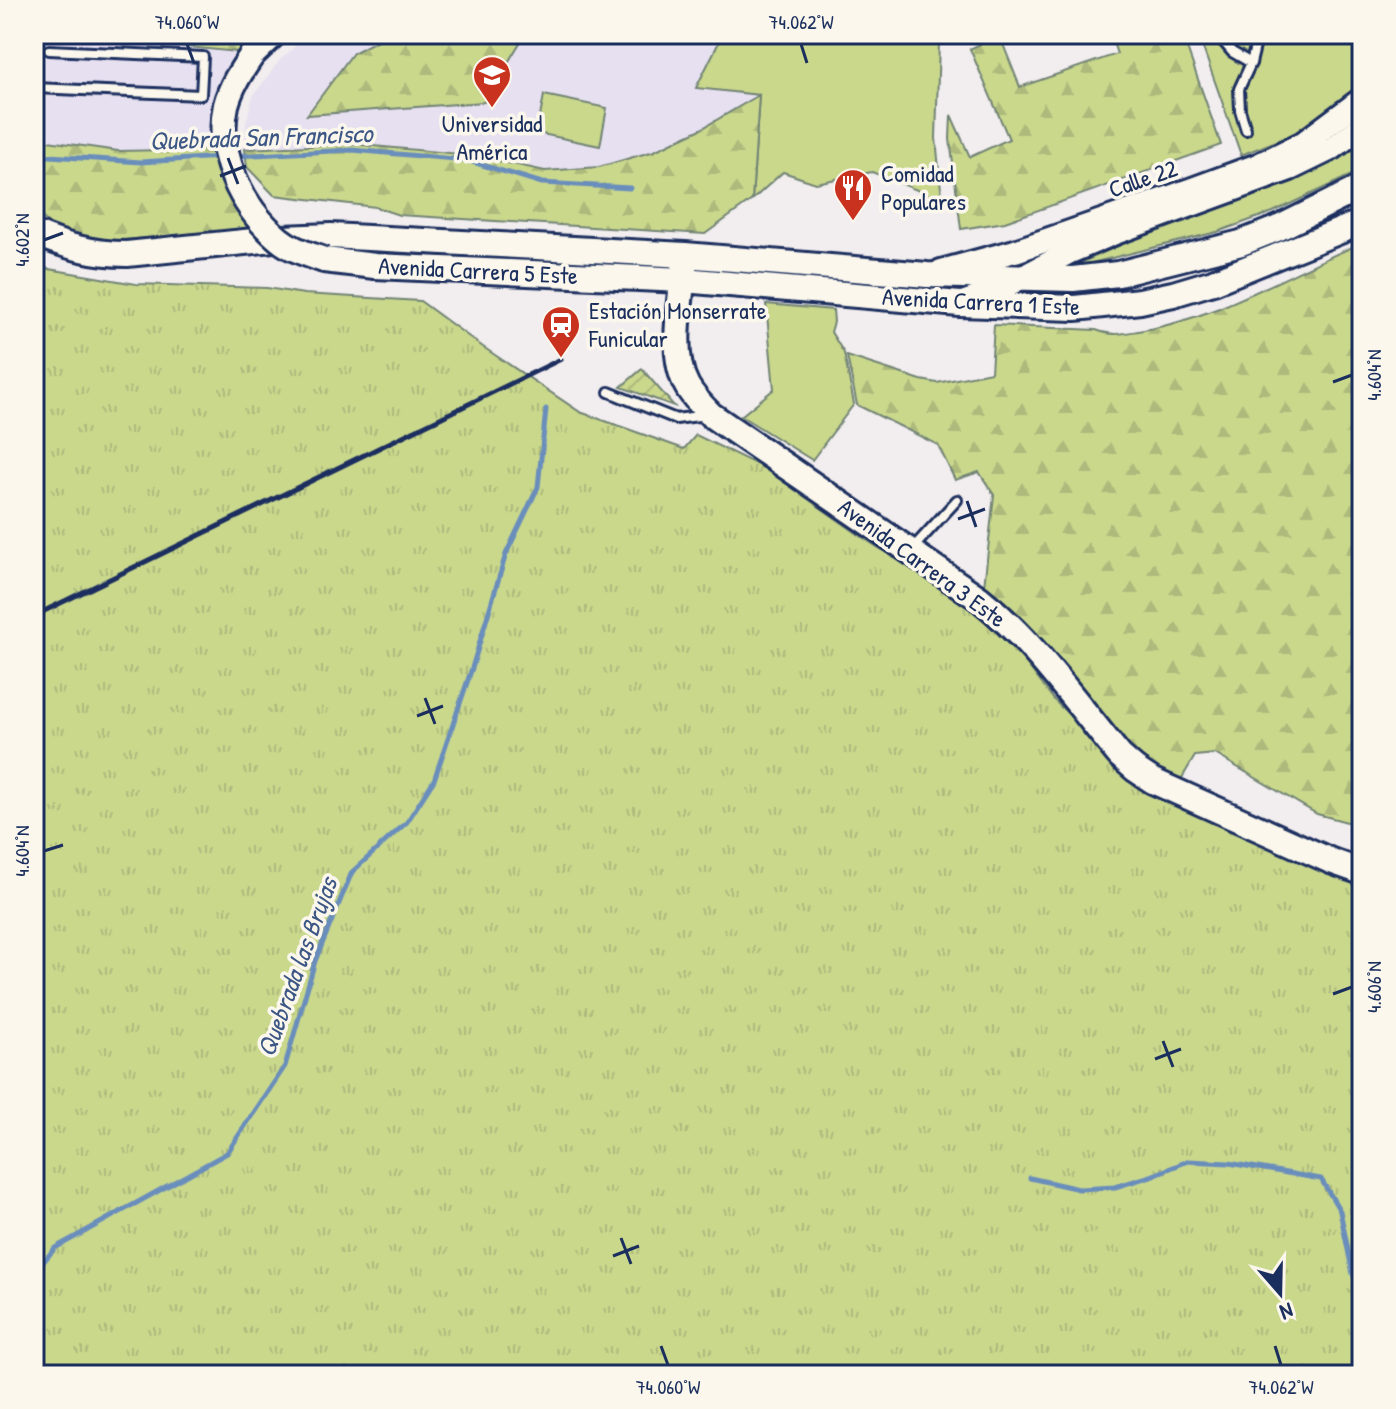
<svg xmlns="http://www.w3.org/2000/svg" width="1396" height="1409" viewBox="0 0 1396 1409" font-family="'Patrick Hand',sans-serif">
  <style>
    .built { fill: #e7e0f0 }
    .grass { fill: #cad88c; stroke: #728475; stroke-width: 2 }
    .forest { fill: url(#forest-firs); stroke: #728475; stroke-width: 2 }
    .park { fill: url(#park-tufts); stroke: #728475; stroke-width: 2 }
    .garden { fill: url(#garden-furrows); stroke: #728475; stroke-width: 2 }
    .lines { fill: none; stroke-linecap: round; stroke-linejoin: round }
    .stream { stroke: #6b8ebc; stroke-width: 5 }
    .lane-casing { stroke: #1b2f5e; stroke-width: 14 }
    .secondary-casing { stroke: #1b2f5e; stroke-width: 28 }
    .primary-casing { stroke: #1b2f5e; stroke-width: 30 }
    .lane { stroke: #fbf7ec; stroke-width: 8 }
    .secondary { stroke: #fbf7ec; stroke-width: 22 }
    .primary { stroke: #fbf7ec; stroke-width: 24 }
    .rail { stroke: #1b2f5e; stroke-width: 5 }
    .primary-bridge-casing { stroke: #1b2f5e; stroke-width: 30; stroke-linecap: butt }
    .primary-bridge { stroke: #fbf7ec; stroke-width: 24 }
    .ticks { fill: none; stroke: #1b2f5e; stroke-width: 3 }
    .labels { text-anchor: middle; stroke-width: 7; stroke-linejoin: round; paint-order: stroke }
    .poi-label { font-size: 24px; fill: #1b2f5e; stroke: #fbf7ec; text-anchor: start }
    .street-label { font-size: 24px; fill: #1b2f5e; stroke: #fbf7ec }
    .water-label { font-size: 26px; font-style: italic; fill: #3c5785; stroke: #fbf7ec }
    .neatline { fill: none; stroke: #1b2f5e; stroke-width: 3 }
    .ticks-label { font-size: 20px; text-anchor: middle; fill: #1b2f5e }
  </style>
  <defs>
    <pattern id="forest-firs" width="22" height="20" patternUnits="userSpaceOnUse" patternTransform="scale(2)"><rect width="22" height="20" fill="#cad88c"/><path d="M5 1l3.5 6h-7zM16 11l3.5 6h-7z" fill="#adba7b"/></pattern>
    <pattern id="park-tufts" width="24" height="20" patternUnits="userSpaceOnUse" patternTransform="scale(2)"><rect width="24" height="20" fill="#cad88c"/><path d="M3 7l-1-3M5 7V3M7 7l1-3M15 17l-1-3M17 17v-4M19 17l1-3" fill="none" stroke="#adba7b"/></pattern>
    <pattern id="garden-furrows" width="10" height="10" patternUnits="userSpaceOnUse" patternTransform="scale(2)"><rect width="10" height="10" fill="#cad88c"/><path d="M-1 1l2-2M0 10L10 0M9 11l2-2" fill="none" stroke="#adba7b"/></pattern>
  </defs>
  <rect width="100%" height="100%" fill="#f2edee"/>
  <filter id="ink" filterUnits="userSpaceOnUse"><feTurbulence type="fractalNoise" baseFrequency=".0125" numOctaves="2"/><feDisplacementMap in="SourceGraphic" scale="16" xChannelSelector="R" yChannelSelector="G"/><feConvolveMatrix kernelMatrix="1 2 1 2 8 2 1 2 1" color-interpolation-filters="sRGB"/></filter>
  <g filter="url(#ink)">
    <g class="built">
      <path d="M34 34H224L237 52 215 102 216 149 117 151 34 139Z"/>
      <path d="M309 34H837L759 95 701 129 654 151 599 167 545 171 471 155 351 144 245 149 246 123 253 96 280 60Z"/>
    </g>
    <g class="grass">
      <path d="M723 34H947L939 42 936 138 942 200 872 172 816 183 783 172 752 200 759 95 696 88Z"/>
      <path d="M1198 34H1362V89L1314 126 1241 155Z"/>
      <path d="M544 95 607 108 600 146 537 133Z"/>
      <path d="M1362 136V170L1273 212 1217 232 1067 269Z"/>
      <path d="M766 304 833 310 834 322 831 332 844 353 854 404 812 460 741 416 774 389Z"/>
    </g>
    <g class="forest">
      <path d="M62 34H257L237 52Z"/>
      <path d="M389 34H520L521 41 484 102 307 115 353 53Z"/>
      <path d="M999 34 1020 87 1117 54 1110 34H1182L1221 145 1005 222 961 229 950 139 951 115 970 157 1009 139 970 49Z"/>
      <path d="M759 95 752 200 705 234 399 215 375 207 274 195 247 167 245 149 351 144 471 155 545 171 599 167 654 151 701 129Z"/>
      <path d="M34 139 118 151 216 149C223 189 227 200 254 230L95 242 50 224 34 211Z"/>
      <path d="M1362 243V826L1317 814 1215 754 1195 756 1182 778 1156 777 1142 763 1038 638 984 587 994 495 979 472 955 480 938 445 857 405 847 356 921 380 937 383 991 372 994 325 1096 330C1112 336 1121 334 1138 331 1218 319 1288 273 1362 243Z"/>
    </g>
    <path class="park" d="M34 264 43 268 136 284 267 288 304 294 420 301 483 347 580 412 684 449 696 435 764 468 868 541 970 607 1019 654 1055 701 1099 744 1362 881V1375H34Z"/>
    <path class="garden" d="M642 369 674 406 621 387Z"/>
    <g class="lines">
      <g class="stream">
        <path d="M34 155 141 162 221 157"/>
        <path d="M235 156 352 150 466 160 542 183 630 188"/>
        <path d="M1030 1178 1079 1189 1115 1187 1151 1176 1188 1161 1229 1163 1321 1179 1340 1211 1353 1274 1362 1293"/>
        <path d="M34 1273 55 1248 227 1153 285 1066 315 961 352 872 407 822 434 780 472 668 506 554 538 487 546 409"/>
      </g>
      <g class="lane-casing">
        <g id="lane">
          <path d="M1217 34 1232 52 1251 63"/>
          <path d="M34 88 201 95 203 57 49 50"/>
          <path d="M1246 130 1240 110 1239 89 1251 63 1258 34"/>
          <path d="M609 392 676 419 706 415"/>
          <path d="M913 548 957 500"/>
        </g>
      </g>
      <g class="secondary-casing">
        <g id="secondary">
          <path d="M941 271 1015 251 1168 198 1258 165 1303 143 1362 99"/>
          <path d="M962 303 996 291 1068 253 1115 233 1290 169 1333 148 1362 126"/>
        </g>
      </g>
      <g class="primary-casing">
        <g id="primary">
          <path d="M252 55 274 34"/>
          <path d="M34 233C65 246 92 254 127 254L283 238 331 236 685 255 927 275 1073 279 1118 274 1241 243 1279 228 1362 187"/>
          <path d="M324 260 375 266 683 280 960 304 1075 308 1140 301 1173 294 1213 282 1362 222"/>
          <path d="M684 266C681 301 669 354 687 386 693 397 702 406 711 415L980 599C1035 643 1075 702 1120 756L1135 769 1153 781 1331 861 1362 872"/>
        </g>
      </g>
      <use href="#lane" class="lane"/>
      <use href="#secondary" class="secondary"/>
      <use href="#primary" class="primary"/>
      <path class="rail" d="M34 616 561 359"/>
      <g class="primary-bridge-casing">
        <path id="primary-bridge" d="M252 55C241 71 231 86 226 105 215 154 242 208 279 239 292 250 308 254 324 260"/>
      </g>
      <use href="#primary-bridge" class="primary-bridge"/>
    </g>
  </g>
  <path class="ticks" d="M187 44 194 63M801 44 807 63M228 158 238 184M220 176 246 166M44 240 63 233M1333 382 1352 375M967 501 976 527M958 519 985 509M425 698 435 724M417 716 443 706M44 851 63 845M1333 994 1352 987M1163 1041 1173 1067M1155 1059 1181 1049M621 1238 631 1264M613 1256 639 1246M661 1346 668 1365M1275 1346 1281 1365"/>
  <defs>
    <g id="university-pin" transform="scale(2)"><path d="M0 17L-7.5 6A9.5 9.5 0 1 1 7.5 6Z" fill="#c8321e" stroke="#fbf7ec"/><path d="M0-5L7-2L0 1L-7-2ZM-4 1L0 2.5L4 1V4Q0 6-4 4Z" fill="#fff"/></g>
    <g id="restaurant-pin" transform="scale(2)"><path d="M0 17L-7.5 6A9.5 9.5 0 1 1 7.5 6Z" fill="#c8321e" stroke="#fbf7ec"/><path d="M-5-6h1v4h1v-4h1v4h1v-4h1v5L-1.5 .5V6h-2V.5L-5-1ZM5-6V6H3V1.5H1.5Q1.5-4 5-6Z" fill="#fff"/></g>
    <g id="station-pin" transform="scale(2)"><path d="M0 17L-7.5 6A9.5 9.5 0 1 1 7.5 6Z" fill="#c8321e" stroke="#fbf7ec"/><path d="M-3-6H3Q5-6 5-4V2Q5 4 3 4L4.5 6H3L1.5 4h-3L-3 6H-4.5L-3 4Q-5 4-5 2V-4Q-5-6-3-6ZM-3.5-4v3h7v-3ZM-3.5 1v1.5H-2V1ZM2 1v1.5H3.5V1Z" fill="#fff"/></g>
  </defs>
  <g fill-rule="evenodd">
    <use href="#university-pin" x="492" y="75"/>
    <use href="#restaurant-pin" x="853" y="188"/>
    <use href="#station-pin" x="561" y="325"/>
  </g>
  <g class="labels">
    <g class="poi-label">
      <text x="492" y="132" text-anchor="middle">Universidad<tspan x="492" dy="28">América</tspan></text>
      <text x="881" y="182">Comidad<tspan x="881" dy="28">Populares</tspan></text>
      <text x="589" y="319">Estación Monserrate<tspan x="589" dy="28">Funicular</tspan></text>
    </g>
    <g class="street-label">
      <text transform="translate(1143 179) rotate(-19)" y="8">Calle 22</text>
      <text transform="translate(478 271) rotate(3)" y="8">Avenida Carrera 5 Este</text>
      <text transform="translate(981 302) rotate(3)" y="8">Avenida Carrera 1 Este</text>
      <text transform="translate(922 563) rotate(36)" y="8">Avenida Carrera 3 Este</text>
    </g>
    <g class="water-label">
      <text transform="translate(261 137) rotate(-2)" y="9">Quebrada San Francisco</text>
      <text transform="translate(297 967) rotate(-70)" y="9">Quebrada las Brujas</text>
    </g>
  </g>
  <rect width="1396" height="1409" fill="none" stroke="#fbf7ec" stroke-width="88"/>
  <g transform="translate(1280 1293) rotate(160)" stroke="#fbf7ec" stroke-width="6" paint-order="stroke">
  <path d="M0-6L14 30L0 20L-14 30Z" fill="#1b2f5e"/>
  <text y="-12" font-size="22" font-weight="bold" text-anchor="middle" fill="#1b2f5e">N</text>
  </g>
  <rect x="44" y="44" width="1308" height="1321" class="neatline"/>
  <g class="ticks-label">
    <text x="187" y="29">74.060°W</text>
    <text x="801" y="29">74.062°W</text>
    <text transform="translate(22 240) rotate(-90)" y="7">4.602°N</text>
    <text transform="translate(1374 375) rotate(-90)" y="7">4.604°N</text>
    <text transform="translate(22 851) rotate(-90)" y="7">4.604°N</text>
    <text transform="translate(1374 987) rotate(-90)" y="7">4.606°N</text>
    <text x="668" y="1394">74.060°W</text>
    <text x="1281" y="1394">74.062°W</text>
  </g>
</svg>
